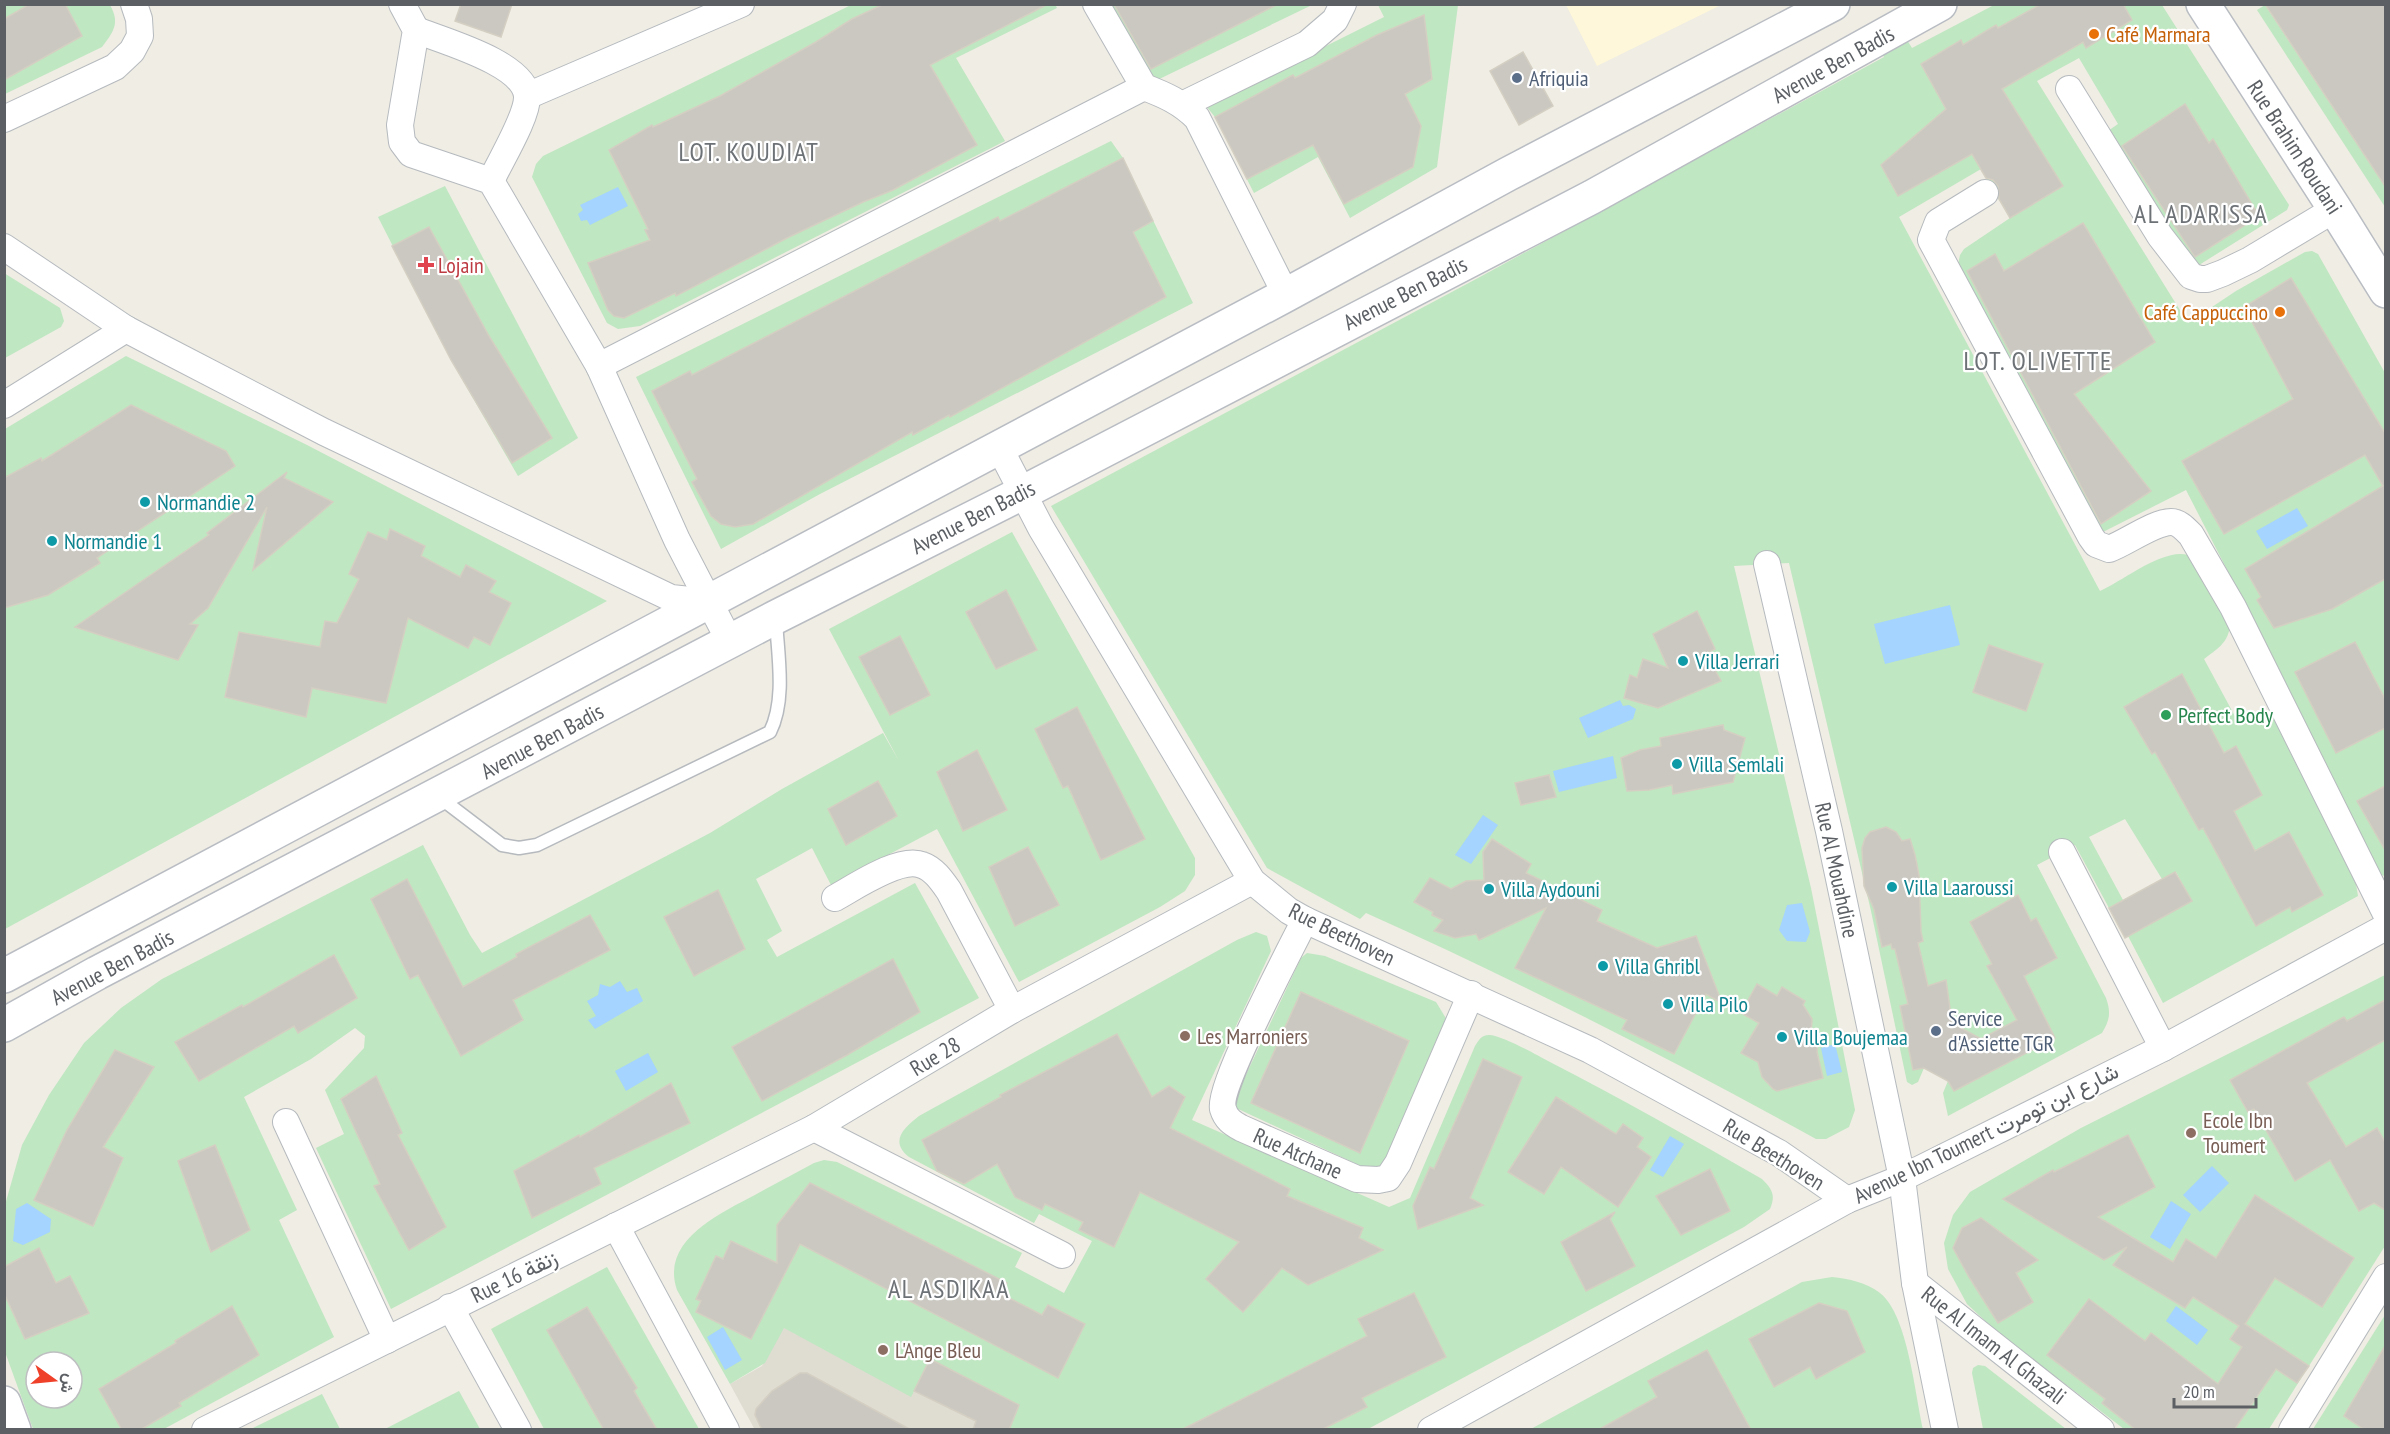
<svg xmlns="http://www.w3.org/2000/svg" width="2390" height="1434" viewBox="0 0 2390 1434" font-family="'PT Sans Narrow',Vazirmatn,sans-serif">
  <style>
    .commercial { fill: #fff7d9 }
    .education { fill: #dfdcd2 }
    .green { fill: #bfe7c1; fill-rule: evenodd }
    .water { fill: #a4d4ff }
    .building { fill: #cac8c1; stroke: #d4cfc2; stroke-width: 1.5 }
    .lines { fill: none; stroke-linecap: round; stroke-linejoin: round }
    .lane-casing { stroke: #b6babe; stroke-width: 15 }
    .street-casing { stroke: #b6babe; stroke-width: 28 }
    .secondary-casing { stroke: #b9bdc3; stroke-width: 36 }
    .lane { stroke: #fff; stroke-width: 12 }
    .street { stroke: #fff; stroke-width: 26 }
    .secondary { stroke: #fff; stroke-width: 33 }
    .food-dot { fill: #e8710a; stroke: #fff; stroke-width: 2 }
    .service-dot { fill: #5c6f8a; stroke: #fff; stroke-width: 2 }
    .health-dot { fill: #e0444e; stroke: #fff; stroke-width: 2 }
    .culture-dot { fill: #0f9aa8; stroke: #fff; stroke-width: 2 }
    .leisure-dot { fill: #2e9e5b; stroke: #fff; stroke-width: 2 }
    .education-dot { fill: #8d6e63; stroke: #fff; stroke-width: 2 }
    .labels { text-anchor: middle; stroke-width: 4.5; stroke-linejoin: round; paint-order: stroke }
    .food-label { font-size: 22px; fill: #c56008; stroke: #fff; text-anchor: start }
    .street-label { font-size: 22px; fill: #5c6065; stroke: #fff }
    .service-label { font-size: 22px; fill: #4e5e75; stroke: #fff; text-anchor: start }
    .health-label { font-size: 22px; fill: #be3a42; stroke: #fff; text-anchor: start }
    .culture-label { font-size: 22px; fill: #0d838f; stroke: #fff; text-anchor: start }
    .leisure-label { font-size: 22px; fill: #27864d; stroke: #fff; text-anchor: start }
    .education-label { font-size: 22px; fill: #785e54; stroke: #fff; text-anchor: start }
    .quarter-label { font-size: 26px; letter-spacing: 1.5px; fill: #6d7277; stroke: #fff }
  </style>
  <rect width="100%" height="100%" fill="#efede4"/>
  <path class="commercial" d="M1566 5H1721L1597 66Z"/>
  <path class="education" d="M819 1259 1051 1429 755 1430 730 1384 762 1366Z"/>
  <g class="green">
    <path d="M1055 4 1057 8 956 58 1005 141 640 326 618 329 607 323 532 177 536 164 543 156 851 5Z"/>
    <path d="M5 5H110C120 23 114 31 102 47L5 94Z"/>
    <path d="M1111 5H1312L1151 83Z"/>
    <path d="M1378 5H1458L1437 167 1350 218 1318 157 1254 193 1215 117 1206 106 1384 17Z"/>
    <path d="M1994 5H2162L2289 205 2287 210 2199 265 2190 263 2105 133 2118 124 2079 58 2037 81 2188 323 2236 291 2305 252 2312 251 2318 254 2385 373V876L2378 874 2274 661 2186 490 2101 533 1957 269 1960 255 1964 249 2010 218 1981 169 1899 217 2100 591C2123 581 2163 548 2188 555L2230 627C2227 644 2217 649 2204 659L2237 720 2258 711 2275 719 2356 884 2358 896 2163 1003 2128 936 2192 901 2176 872 2162 879 2125 819 2089 837 2123 900 2109 908 2075 845 2037 865 2106 998C2111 1012 2110 1020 2102 1033L1948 1116 1943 1093 1948 1081 1924 1068 1918 1082 1912 1085 1907 1082 1871 911 1789 563 1734 566 1811 888 1855 1110 1849 1127 1826 1139H1816C1669 1058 1520 982 1366 913L1360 919 1267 868 1051 506 1478 278 1884 57 1875 40 1899 27 1912 48Z"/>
    <path d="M2265 5 2385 186V207L2257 10Z"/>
    <path d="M1111 141 1123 158 1193 303 820 494 721 549 636 377Z"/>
    <path d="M445 186 578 438 518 476 451 360 378 217Z"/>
    <path d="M4 273 60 308 64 321 61 327 5 358Z"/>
    <path d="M126 356 307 445 607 601 5 929V429Z"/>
    <path d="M1012 532 1195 858V875L1185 891 1160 907 1019 982 937 829 831 885 812 848 756 879 782 931 767 940 777 957 915 883 979 998 391 1309 316 1148 344 1134 325 1090 364 1048 365 1036 355 1028 311 1059 244 1097 297 1210 279 1220 334 1337 162 1430 33 1429 5 1352V1205L22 1145 49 1095 84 1043 121 1008 162 979 423 845 470 935 482 953 710 833 782 789 883 733 899 761 829 629ZM36 1362H72V1398H36Z"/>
    <path d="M1256 932 1267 936 1271 951 1192 1120 1389 1207 1410 1198 1475 1046C1479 1040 1481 1035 1489 1035 1501 1035 1535 1054 1548 1061 1620 1098 1691 1138 1762 1179 1772 1189 1776 1195 1770 1209L1744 1227 1368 1429H1009L1018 1405 930 1360 911 1397 784 1328 765 1363 730 1384 677 1290C660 1241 719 1214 753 1196 773 1185 794 1174 814 1163L824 1160 837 1162 1022 1253 1015 1267 1064 1293 1092 1241 1039 1214 1034 1223 909 1157C889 1141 904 1128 919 1116L1237 940Z"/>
    <path d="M1307 953 1325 956 1436 1002 1447 1020 1386 1162 1380 1168 1363 1167 1236 1108 1235 1098 1301 958Z"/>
    <path d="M2385 975V1246L2269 1429H2124L1996 1331 1967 1304 1948 1269 1944 1243 1953 1215 1970 1192 2081 1128Z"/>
    <path d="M607 1267 699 1429H544L491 1329Z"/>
    <path d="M1832 1277C1849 1279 1866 1282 1880 1293 1908 1315 1915 1395 1923 1429L1529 1430 1802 1282Z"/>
    <path d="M2385 1315V1429H2313Z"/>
    <path d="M1978 1365 1985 1366 2066 1429H1983L1972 1373 1973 1368Z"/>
    <path d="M459 1391 480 1429H385Z"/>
    <path d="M322 1394 340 1429H251Z"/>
  </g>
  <g class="water">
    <path d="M618 187 628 206 590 225 587 220 581 221 578 214 583 210 580 205Z"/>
    <path d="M2297 508 2308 526 2267 549 2256 531Z"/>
    <path d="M1950 605 1960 645 1885 664 1874 624Z"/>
    <path d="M1620 700 1623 706 1629 705 1636 709 1633 719 1588 738 1579 718Z"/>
    <path d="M1613 756 1617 778 1559 792 1553 771Z"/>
    <path d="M1483 815 1498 825 1471 864 1455 855Z"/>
    <path d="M1802 903 1810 932 1806 942 1787 941 1779 930 1787 905Z"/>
    <path d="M620 981 627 992 637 988 643 1001 595 1029 588 1020 596 1016 587 1001 598 995 600 984 610 987Z"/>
    <path d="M1835 1044 1842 1072 1827 1076 1821 1048Z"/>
    <path d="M648 1053 658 1072 626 1091 615 1071Z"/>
    <path d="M1670 1136 1684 1144 1663 1177 1650 1170Z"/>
    <path d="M2212 1166 2229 1183 2200 1212 2183 1195Z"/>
    <path d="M2171 1201 2191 1214 2170 1249 2150 1237Z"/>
    <path d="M27 1203 51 1219 50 1232 23 1245 13 1241 16 1209Z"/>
    <path d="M2176 1306 2208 1330 2197 1345 2166 1321Z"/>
    <path d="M723 1327 742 1360 725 1370 707 1337Z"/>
  </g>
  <g class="building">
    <path d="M30 4H65L82 36 4 80V19Z"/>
    <path d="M461 4H512L501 37 455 21Z"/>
    <path d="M884 4H1048L930 65 977 145 893 190 863 202 789 237 676 296 675 293 624 318 614 316 608 310 588 263 650 240 645 230 648 229 609 150 652 125 653 127 720 96 816 42 852 19Z"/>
    <path d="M1114 4H1278L1151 69Z"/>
    <path d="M2041 4H2123L2132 20 2086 48 2083 42 2002 89 2063 186 2010 218 1999 199 1998 186 1993 180 1986 178 1972 154 1898 196 1881 165 1946 109 1921 64 1961 40 1963 45 1996 25 1998 28Z"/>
    <path d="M2265 4H2385V186Z"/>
    <path d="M1424 15 1432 79 1405 94 1421 126 1413 167 1344 204 1313 145 1247 179 1215 117 1293 75 1295 78 1377 35Z"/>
    <path d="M1523 52 1553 106 1519 125 1490 71Z"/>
    <path d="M2185 104 2209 143 2213 139 2259 216 2195 257 2122 146Z"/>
    <path d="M1123 158 1153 221 1133 232 1166 297 950 417 949 415 913 435 912 432 753 524 735 527 721 524 711 516 692 482 697 479 652 391 690 371 692 375 998 217 1000 221Z"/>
    <path d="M2083 223 2155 342 2074 394 2151 491 2101 524 1967 271 1995 254 2004 271Z"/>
    <path d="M429 227 489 336 552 438 512 463 451 360 392 246Z"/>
    <path d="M2291 278 2385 433V579L2332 609 2274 628 2257 600 2261 597 2245 569 2383 486 2365 455 2224 534 2182 461 2293 399 2244 307Z"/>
    <path d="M131 405 226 451 235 466 97 558 100 563 48 595 4 608V478L41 458 42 461Z"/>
    <path d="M287 472 284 478 333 502 253 570 267 507 208 608 190 624 198 625 178 660 75 627 209 535 207 533Z"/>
    <path d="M390 529 425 546 421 556 460 577 466 565 496 581 489 592 511 603 490 645 474 637 468 648 408 618 386 703 312 688 306 717 225 697 239 632 320 647 325 621 337 623 359 579 349 574 368 532 387 540Z"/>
    <path d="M1006 590 1037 650 996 669 966 612Z"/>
    <path d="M1697 611 1715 649 1706 654 1721 681 1658 708 1624 698 1630 675 1637 678 1643 659 1668 668 1653 634Z"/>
    <path d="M900 636 930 695 890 715 859 657Z"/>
    <path d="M2355 642 2385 699V728L2336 753 2295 672Z"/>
    <path d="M1989 645 2043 664 2026 711 1973 692Z"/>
    <path d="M2182 674 2224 753 2236 746 2262 795 2234 811 2255 851 2289 832 2323 895 2292 912 2290 907 2256 926 2203 828 2199 830 2155 752 2152 754 2124 707Z"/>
    <path d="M1077 707 1145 839 1101 860 1068 786 1063 788 1035 729Z"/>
    <path d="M1723 725 1724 730 1745 738 1733 782 1673 794 1672 785 1649 790 1627 791 1621 758 1640 750 1661 746 1660 738Z"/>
    <path d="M977 750 1007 810 963 831 937 772Z"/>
    <path d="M1549 775 1556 797 1521 805 1515 783Z"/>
    <path d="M878 781 897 816 846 845 828 809Z"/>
    <path d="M2385 786V850L2357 801Z"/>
    <path d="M1886 827 1896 832 1902 841 1910 839 1915 855 1919 875 1921 932 1923 941 1918 943 1928 986 1946 980 1952 1023 1981 1039 2017 1020 1987 966 1992 964 1970 922 2018 895 2031 921 2036 918 2057 958 2024 976 2055 1038 1954 1091 1948 1081 1924 1068 1913 1070 1900 1006 1908 1004 1895 949H1892L1891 944 1882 947 1874 909 1864 886 1862 848 1865 838 1870 832Z"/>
    <path d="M1492 839 1531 864 1526 873 1602 910 1597 921 1657 948 1696 936 1722 1003 1706 994 1674 1054 1622 1029 1627 1020 1515 968 1546 908 1479 940 1476 934 1455 938 1434 931 1443 920 1432 915 1433 912 1414 902 1430 878 1451 889 1466 881 1484 880 1483 852Z"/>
    <path d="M1028 847 1059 905 1015 926 989 867Z"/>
    <path d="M2175 872 2192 901 2125 938 2109 908Z"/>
    <path d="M407 879 463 987 517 957 516 954 590 915 610 950 513 1000 523 1020 461 1056 418 975 410 979 371 899Z"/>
    <path d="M718 890 745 949 694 976 664 917Z"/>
    <path d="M334 955 357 998 298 1033 294 1026 199 1081 175 1042 242 1005 243 1007Z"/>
    <path d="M893 959 920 1012 847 1055 762 1101 732 1047Z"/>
    <path d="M1757 984 1777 996 1782 987 1805 1001 1803 1005 1812 1019 1811 1035 1818 1042 1817 1052 1823 1078 1777 1091 1773 1089 1762 1077 1758 1062 1741 1053 1759 1023 1741 1013Z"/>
    <path d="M1301 992 1409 1041 1360 1153 1251 1103Z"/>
    <path d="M2385 1000V1040L2307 1083 2346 1147 2377 1128 2385 1142V1210L2374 1203 2359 1211 2330 1160 2295 1181 2254 1109 2248 1112 2230 1080 2344 1017 2347 1021Z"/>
    <path d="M1117 1034 1152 1097 1169 1086 1185 1097 1170 1128 1290 1189 1287 1196 1363 1228 1359 1238 1383 1250 1308 1285 1282 1268 1243 1312 1206 1279 1239 1242 1140 1192 1114 1247 1079 1230 1083 1222 1045 1204 1042 1210 1015 1197 997 1164 964 1184 937 1171 922 1140 1001 1097 1000 1095Z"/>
    <path d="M115 1050 154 1067 103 1147 123 1158 93 1226 34 1200 67 1130Z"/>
    <path d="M1483 1059 1522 1077 1470 1198 1483 1205 1418 1229 1413 1206 1430 1167 1434 1169Z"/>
    <path d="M376 1076 402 1133 398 1135 446 1227 409 1250 374 1186 380 1184 341 1099Z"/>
    <path d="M671 1083 690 1123 594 1168 601 1184 532 1218 514 1171 579 1135 580 1137Z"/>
    <path d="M1556 1097 1616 1134 1623 1124 1643 1138 1637 1147 1651 1157 1618 1207 1561 1167 1544 1194 1508 1172Z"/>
    <path d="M2128 1135 2155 1187 2098 1217 2173 1262 2186 1239 2216 1258 2255 1195 2354 1258 2322 1307 2275 1278 2245 1324 2309 1366 2297 1383 2276 1369 2234 1430H2136L2102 1403 2105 1399 2047 1355 2089 1299 2145 1341 2151 1333 2218 1384 2242 1347 2230 1339 2239 1326 2193 1297 2185 1308 2113 1265 2127 1247 2104 1260 2003 1199 2053 1170 2054 1172Z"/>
    <path d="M215 1145 250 1230 211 1252 178 1161Z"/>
    <path d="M1710 1169 1730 1211 1681 1235 1656 1196Z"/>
    <path d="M810 1183 1007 1283 1001 1294 1042 1315 1048 1305 1085 1324 1058 1378 800 1244 751 1339 696 1312 701 1301 696 1299 716 1256 723 1259 731 1241 777 1263V1225Z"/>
    <path d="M1615 1212 1610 1219 1635 1266 1586 1291 1561 1242Z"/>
    <path d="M1981 1218 2038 1260 2016 1273 2033 1302 1998 1323 1969 1277 1953 1248 1962 1228Z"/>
    <path d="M39 1248 56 1283 70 1276 89 1313 25 1339 4 1293V1267Z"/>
    <path d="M1414 1293 1446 1357 1362 1398 1367 1407 1321 1430H1181L1367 1336 1358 1319Z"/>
    <path d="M1819 1303 1847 1311 1865 1352 1816 1379 1810 1367 1774 1387 1749 1339Z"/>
    <path d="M232 1306 259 1355 179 1403 181 1406 140 1430H122L99 1389 176 1343 175 1341Z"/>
    <path d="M587 1307 637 1388 634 1391 657 1430H604L547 1330Z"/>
    <path d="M2385 1346V1430H2365L2344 1416Z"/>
    <path d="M1707 1350 1751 1430H1598L1657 1397 1648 1381Z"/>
    <path d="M930 1359 1019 1405 1009 1430H973L976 1421 914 1391Z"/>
    <path d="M800 1373H807L911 1430H762L755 1415 756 1409 772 1391Z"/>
  </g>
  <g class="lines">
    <g class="lane-casing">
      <path id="lane" d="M439 797 502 845 519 848 537 845 770 732C786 700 778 656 776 621"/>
    </g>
    <g class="street-casing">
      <g id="street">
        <path d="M402 4 416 30 400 125 402 142 411 154 491 181 599 366 677 540 730 642"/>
        <path d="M1096 4 1144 87C1165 95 1181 102 1197 118L1286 295"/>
        <path d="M416 30C443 41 524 63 527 96 528 116 500 161 491 181"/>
        <path d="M2069 89 2160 236 2191 276 2200 279H2207L2223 273 2250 260 2335 209"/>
        <path d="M527 96 741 4"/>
        <path d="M1184 104 1307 44 1335 20 1343 4"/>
        <path d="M4 119 115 67 132 51 140 36 139 19 134 4"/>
        <path d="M1985 193 1938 222 1931 240 2091 537 2096 544 2109 549C2126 543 2154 522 2171 522 2179 522 2185 529 2191 535L2233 607 2386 914"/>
        <path d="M4 247 126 329 162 348 324 432 671 598 709 602"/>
        <path d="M599 366 1144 87"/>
        <path d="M4 405 126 329"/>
        <path d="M999 447 1041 528 1252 881 1289 911 1305 920 1590 1050 1779 1153 1847 1200"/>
        <path d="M1767 564 1829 831 1902 1178 1915 1283 1945 1430"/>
        <path d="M2062 852 2163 1048"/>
        <path d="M835 898C855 887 900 856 922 865 934 869 942 881 949 891L1012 1010"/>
        <path d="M1305 920C1291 948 1217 1088 1223 1109 1226 1119 1232 1123 1241 1128L1357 1179 1378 1180 1388 1178 1398 1163 1471 994"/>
        <path d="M286 1122 387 1340"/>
        <path d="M814 1128 1062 1255"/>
        <path d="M616 1226 726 1430"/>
        <path d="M1915 1283 2101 1430"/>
        <path d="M450 1307 518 1430"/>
        <path d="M205 1430 814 1128 1012 1010 1252 881"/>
        <path d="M1431 1430 1847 1200 1902 1178 2163 1048 2386 927"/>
        <path d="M2292 1430 2386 1277"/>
      </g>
    </g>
    <g class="secondary-casing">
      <g id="secondary">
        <path d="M2203 4 2335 209 2386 291"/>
        <path d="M4 976 1286 295 1508 174 1833 4"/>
        <path d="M4 1025 97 973 776 617 1022 493 1592 197 1940 4"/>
        <path d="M4 1403 14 1430"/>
      </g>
    </g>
    <use href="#lane" class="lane"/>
    <use href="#street" class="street"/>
    <use href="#secondary" class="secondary"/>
  </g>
  <g class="food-dot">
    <circle cx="2094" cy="34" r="6"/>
    <circle cx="2280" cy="312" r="6"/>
  </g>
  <g class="service-dot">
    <circle cx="1517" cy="78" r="6"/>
    <circle cx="1936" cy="1031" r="6"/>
  </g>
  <path class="health-dot" d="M423 256h6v6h6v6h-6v6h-6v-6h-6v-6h6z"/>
  <g class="culture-dot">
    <circle cx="145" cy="502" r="6"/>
    <circle cx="52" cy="541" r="6"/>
    <circle cx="1683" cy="661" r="6"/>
    <circle cx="1677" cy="764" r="6"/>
    <circle cx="1892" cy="887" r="6"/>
    <circle cx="1489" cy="889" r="6"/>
    <circle cx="1603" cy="966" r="6"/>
    <circle cx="1668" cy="1004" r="6"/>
    <circle cx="1782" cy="1037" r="6"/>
  </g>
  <circle class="leisure-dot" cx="2166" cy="715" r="6"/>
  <g class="education-dot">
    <circle cx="1185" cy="1036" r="6"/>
    <circle cx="2191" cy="1133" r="6"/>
    <circle cx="883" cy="1350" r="6"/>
  </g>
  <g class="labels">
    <g class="food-label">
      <text x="2106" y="42">Café Marmara</text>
      <text x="2268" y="320" text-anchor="end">Café Cappuccino</text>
    </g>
    <g class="street-label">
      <text transform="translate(1833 64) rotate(-29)" y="8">Avenue Ben Badis</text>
      <text transform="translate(2295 147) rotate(57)" y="8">Rue Brahim Roudani</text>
      <text transform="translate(1405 293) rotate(-27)" y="8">Avenue Ben Badis</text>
      <text transform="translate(973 517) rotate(-27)" y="8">Avenue Ben Badis</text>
      <text transform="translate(542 741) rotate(-28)" y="8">Avenue Ben Badis</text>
      <text transform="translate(1837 870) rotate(78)" y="8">Rue Al Mouahdine</text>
      <text transform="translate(1342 934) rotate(26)" y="8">Rue Beethoven</text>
      <text transform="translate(112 967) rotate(-28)" y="8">Avenue Ben Badis</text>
      <text transform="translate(935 1056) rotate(-31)" y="8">Rue 28</text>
      <text transform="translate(1986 1133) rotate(-26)" y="8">Avenue Ibn Toumert شارع ابن تومرت</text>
      <text transform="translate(1298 1153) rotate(24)" y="8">Rue Atchane</text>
      <text transform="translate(1774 1154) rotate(32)" y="8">Rue Beethoven</text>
      <text transform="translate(514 1276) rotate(-26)" y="8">Rue 16 زنقة</text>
      <text transform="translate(1994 1345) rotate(38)" y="8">Rue Al Imam Al Ghazali</text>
    </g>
    <g class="service-label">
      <text x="1529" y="86">Afriquia</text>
      <text x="1948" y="1026">Service<tspan x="1948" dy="25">d'Assiette TGR</tspan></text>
    </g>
    <g class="health-label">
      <text x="438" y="273">Lojain</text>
    </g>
    <g class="culture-label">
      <text x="157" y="510">Normandie 2</text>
      <text x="64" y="549">Normandie 1</text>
      <text x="1695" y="669">Villa Jerrari</text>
      <text x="1689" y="772">Villa Semlali</text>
      <text x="1904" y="895">Villa Laaroussi</text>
      <text x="1501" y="897">Villa Aydouni</text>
      <text x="1615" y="974">Villa Ghribl</text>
      <text x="1680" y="1012">Villa Pilo</text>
      <text x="1794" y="1045">Villa Boujemaa</text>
    </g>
    <g class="leisure-label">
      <text x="2178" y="723">Perfect Body</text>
    </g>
    <g class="education-label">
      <text x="1197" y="1044">Les Marroniers</text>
      <text x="2203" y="1128">Ecole Ibn<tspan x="2203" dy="25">Toumert</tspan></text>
      <text x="895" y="1358">L'Ange Bleu</text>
    </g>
    <g class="quarter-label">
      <text x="749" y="161">LOT. KOUDIAT</text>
      <text x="2201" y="223">AL ADARISSA</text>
      <text x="2038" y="370">LOT. OLIVETTE</text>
      <text x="949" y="1298">AL ASDIKAA</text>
    </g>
  </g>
  <rect width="2390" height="1434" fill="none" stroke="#5c6065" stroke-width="12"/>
  <g transform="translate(54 1380) rotate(105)"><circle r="28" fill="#ffffff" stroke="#bebfc1" stroke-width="1.5"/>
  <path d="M0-4.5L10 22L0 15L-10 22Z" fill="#ef402a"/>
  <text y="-9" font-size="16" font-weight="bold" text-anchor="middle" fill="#5c6065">ش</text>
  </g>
  <path d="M2174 1398v9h82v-9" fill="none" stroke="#5c6065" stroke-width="3"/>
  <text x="2183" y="1398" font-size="18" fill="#5c6065" stroke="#ffffff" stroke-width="4.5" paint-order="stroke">20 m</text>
</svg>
